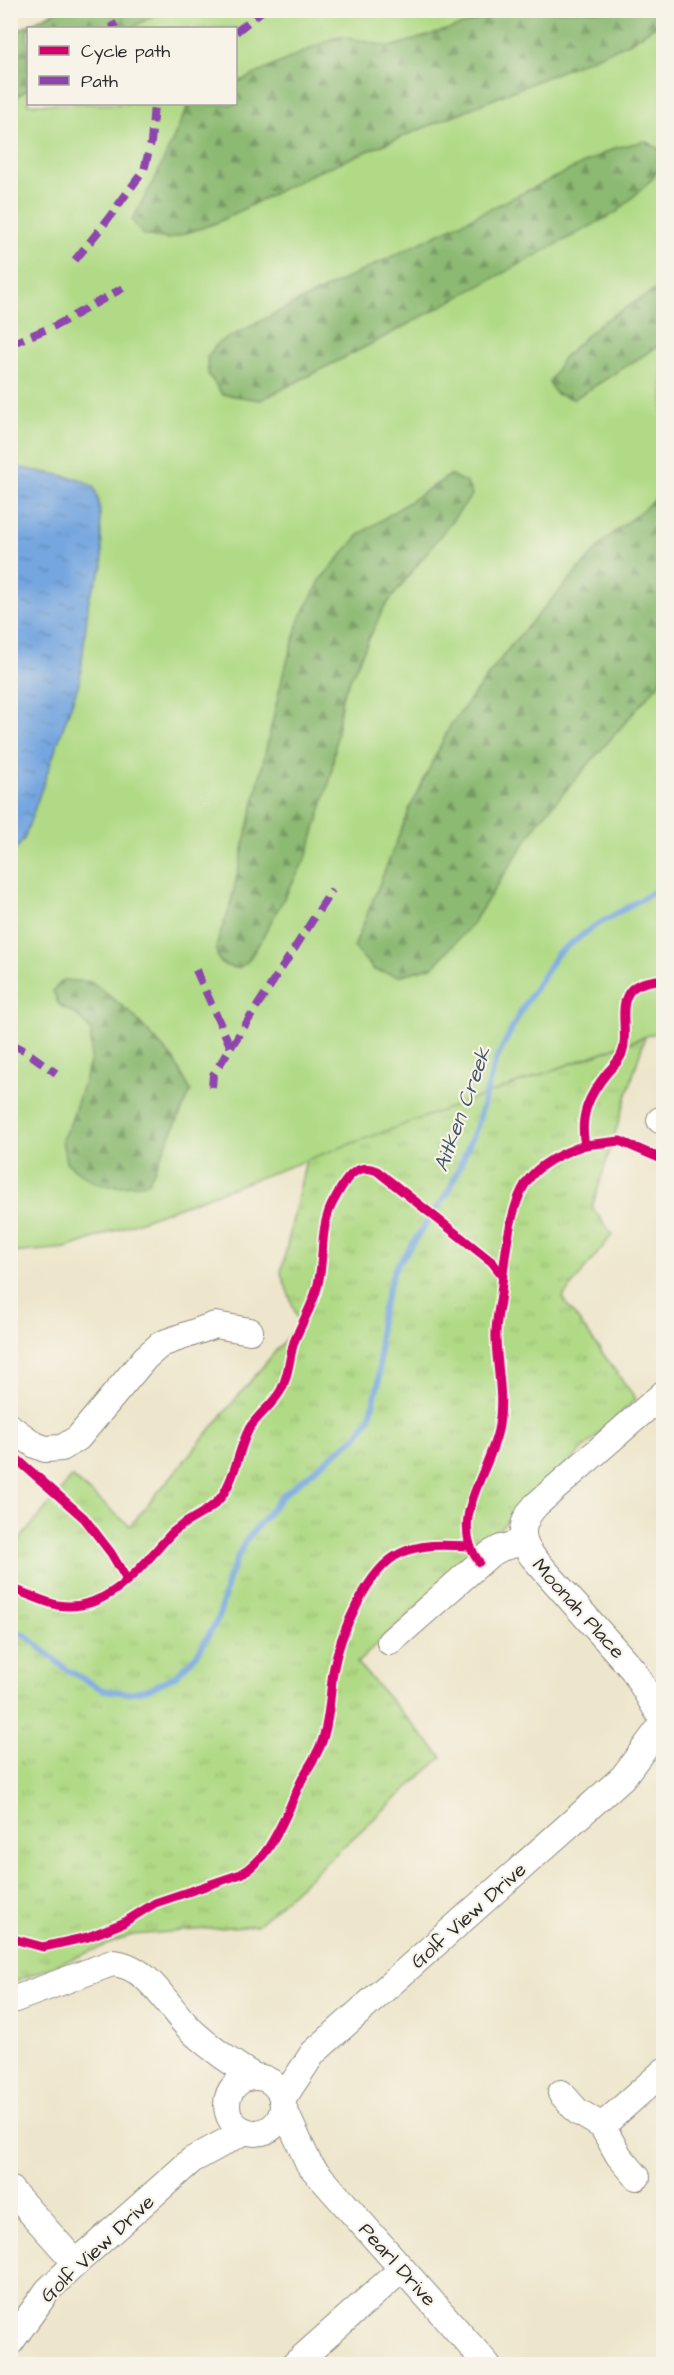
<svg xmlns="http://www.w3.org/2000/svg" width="674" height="2375" viewBox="0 0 674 2375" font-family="'Architects Daughter',sans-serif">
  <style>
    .green { fill: #b0da85; stroke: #6e8258; stroke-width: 1.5; fill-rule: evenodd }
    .forest { fill: url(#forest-firs); stroke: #5c724e; stroke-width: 1.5 }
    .park { fill: url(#park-tufts); stroke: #6e8258; stroke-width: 1.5 }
    .water { fill: url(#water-ripples); stroke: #506885; stroke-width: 1.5 }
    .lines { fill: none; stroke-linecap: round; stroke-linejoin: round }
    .stream { stroke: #75a6df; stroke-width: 6 }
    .minor-casing { stroke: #8c887c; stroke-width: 28 }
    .minor { stroke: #fff; stroke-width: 26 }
    .quiet { stroke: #8e44ad; stroke-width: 8; stroke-dasharray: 15 8; stroke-linecap: butt }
    .cycleway-casing { stroke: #f7f3e8; stroke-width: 13 }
    .cycleway { stroke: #d6006c; stroke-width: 9 }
    .labels { text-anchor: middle; stroke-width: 4.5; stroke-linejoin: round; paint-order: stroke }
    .street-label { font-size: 20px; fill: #2b2b2b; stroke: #f7f3e8 }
    .water-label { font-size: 21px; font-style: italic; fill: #45566a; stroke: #f7f3e8 }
  </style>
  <defs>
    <pattern id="forest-firs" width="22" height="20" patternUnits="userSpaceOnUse" patternTransform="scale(1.5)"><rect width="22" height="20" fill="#8cba72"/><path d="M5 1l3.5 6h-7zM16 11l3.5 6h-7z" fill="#73975e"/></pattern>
    <pattern id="park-tufts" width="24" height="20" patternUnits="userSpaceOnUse" patternTransform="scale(1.5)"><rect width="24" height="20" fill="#b0da85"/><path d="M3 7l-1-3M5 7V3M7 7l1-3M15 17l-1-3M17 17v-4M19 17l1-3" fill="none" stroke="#98bb73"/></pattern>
    <pattern id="water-ripples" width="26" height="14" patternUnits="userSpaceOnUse" patternTransform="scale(1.5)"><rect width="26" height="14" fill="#75a6df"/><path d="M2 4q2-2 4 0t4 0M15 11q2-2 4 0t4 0" fill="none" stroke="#6087b5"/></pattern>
  </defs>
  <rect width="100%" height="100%" fill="#f7f3e8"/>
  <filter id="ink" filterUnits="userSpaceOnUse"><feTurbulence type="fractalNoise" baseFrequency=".0167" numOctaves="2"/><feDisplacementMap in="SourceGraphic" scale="12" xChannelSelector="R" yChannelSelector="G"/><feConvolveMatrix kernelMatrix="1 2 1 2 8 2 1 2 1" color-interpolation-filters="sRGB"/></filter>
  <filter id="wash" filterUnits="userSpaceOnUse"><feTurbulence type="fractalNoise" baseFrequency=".008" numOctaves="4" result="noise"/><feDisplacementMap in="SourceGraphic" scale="24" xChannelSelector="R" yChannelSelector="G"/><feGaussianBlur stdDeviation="1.35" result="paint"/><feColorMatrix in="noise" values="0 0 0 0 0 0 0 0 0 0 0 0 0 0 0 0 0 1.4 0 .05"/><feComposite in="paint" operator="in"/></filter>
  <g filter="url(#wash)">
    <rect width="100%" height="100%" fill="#eee6cc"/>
    <path class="green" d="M58 10 663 11V1030L67 1248 11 1253V34ZM28 28H236V104H28Z"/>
    <g class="forest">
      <path d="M58 10H162V11L131 28H28V89L11 100V34Z"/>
      <path d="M508 11H663V21L629 43 312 174 216 223 169 239 143 235 132 220 156 177 188 106 193 104H236V83L338 36 391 47Z"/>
      <path d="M645 141 663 151V160L653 178 617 212 369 345 261 400 222 394 208 374 207 357 218 343 290 306 615 148Z"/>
      <path d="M663 285V343L574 399 556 394 549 383 563 358 599 324Z"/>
      <path d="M450 475 467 483 472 495 383 609 342 697 331 776 307 856 260 942 248 961 239 968C201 967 221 932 229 911L283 675 300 619 321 579 360 534Z"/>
      <path d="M663 493V679L539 821 472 924 434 966 399 976 374 970 354 947 410 808 450 726 512 644 605 540Z"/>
      <path d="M63 980 92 982 131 1013 173 1059 191 1091 148 1183C106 1188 100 1191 66 1162L62 1139 71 1122 91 1059V1030L78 1016 59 1005 53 991Z"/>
    </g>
    <path class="park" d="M645 1037 592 1207 612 1235 562 1298 636 1399 357 1663 442 1757 257 1925 132 1935 11 1983V1550L72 1477 130 1526 299 1323 281 1273 306 1160Z"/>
    <path class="water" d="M11 466 80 479 94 487 99 502 103 566 89 598 80 680 24 839 11 856Z"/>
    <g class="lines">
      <path class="stream" d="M10 1631 24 1634 66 1669 103 1690 128 1693 149 1689 176 1676 198 1653 219 1617 228 1579 244 1543 283 1495 357 1436 370 1417 379 1381 380 1319 394 1270 449 1191 477 1126 495 1062 522 1009 557 954 593 927 664 886"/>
    </g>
  </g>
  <g filter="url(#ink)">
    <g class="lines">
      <g class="minor-casing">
        <g id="minor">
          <path d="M660 1120 664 1122"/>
          <path d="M10 1427 35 1445 45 1449 62 1448 78 1438 145 1358 161 1344 215 1325 250 1331"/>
          <path d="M390 1642 490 1554 501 1548 523 1542"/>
          <path d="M659 1714 633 1670 532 1556C518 1538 521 1521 536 1505L664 1393"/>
          <path d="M10 2001 112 1963C150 1965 168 2010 194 2033 213 2050 233 2064 255 2077"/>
          <circle cx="255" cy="2105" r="28"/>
          <path d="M561 2093 577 2111 602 2126 664 2071"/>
          <path d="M282 2100 313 2053 623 1777 658 1730"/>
          <path d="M283 2107 309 2164 487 2364"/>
          <path d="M602 2126 619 2156 637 2177"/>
          <path d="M10 2189 76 2263"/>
          <path d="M10 2343 48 2290 76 2263 192 2160 245 2131"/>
          <path d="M295 2364 402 2269"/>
        </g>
      </g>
      <use href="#minor" class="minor"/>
      <g class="quiet">
        <path d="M112 22 115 28"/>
        <path d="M236 32 263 10"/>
        <path d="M75 260 102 227 144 170 151 143 154 104"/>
        <path d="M10 344 57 325 123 288"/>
        <path d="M196 970 231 1048"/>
        <path d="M10 1044 24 1050 56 1073"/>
        <path d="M212 1087 213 1075 332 890"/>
      </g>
      <g class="cycleway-casing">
        <g id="cycleway">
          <path d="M585 1145 620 1141 664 1160"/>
          <path d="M10 1453 84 1518 111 1553 127 1580"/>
          <path d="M479 1562C446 1518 492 1471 499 1425 504 1395 497 1369 496 1339 495 1324 499 1310 501 1294 504 1263 509 1205 528 1180 541 1162 564 1152 585 1145 579 1116 589 1095 607 1073 613 1066 621 1060 623 1050 628 1033 618 1006 630 991 637 982 652 981 664 979"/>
          <path d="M10 1588C26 1593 41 1601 57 1605 108 1614 141 1566 171 1534 186 1519 210 1513 222 1496 236 1476 238 1450 249 1429 258 1414 273 1405 281 1390 289 1375 289 1358 294 1342 301 1324 312 1307 317 1288 325 1260 319 1230 332 1204 342 1186 353 1160 377 1171L492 1262 502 1275"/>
          <path d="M10 1938 43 1947 88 1937 123 1923 155 1903 241 1874C266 1860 277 1834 289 1809 294 1797 299 1784 306 1772 313 1760 321 1749 324 1735 330 1714 330 1694 333 1672 339 1637 367 1568 401 1553 423 1543 446 1545 469 1546"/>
        </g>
      </g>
      <use href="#cycleway" class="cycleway"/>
    </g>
  </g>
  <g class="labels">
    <g class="street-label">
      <text transform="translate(579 1608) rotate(48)" y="7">Moonah Place</text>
      <text transform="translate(468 1915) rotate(-42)" y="7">Golf View Drive</text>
      <text transform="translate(97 2248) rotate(-43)" y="7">Golf View Drive</text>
      <text transform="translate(398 2264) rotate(48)" y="7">Pearl Drive</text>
    </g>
    <g class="water-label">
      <text transform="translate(462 1109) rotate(-70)" y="7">Aitken Creek</text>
    </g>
  </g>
  <rect width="674" height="2375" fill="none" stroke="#f7f3e8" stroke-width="36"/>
  <rect x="27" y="27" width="210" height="78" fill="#f7f3e8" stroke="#a5a39c" stroke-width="1.5"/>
  <rect x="39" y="46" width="30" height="9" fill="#d6006c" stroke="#a5a39c" stroke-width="1.5"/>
  <text x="81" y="57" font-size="18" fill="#2b2b2b">Cycle path</text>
  <rect x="39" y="76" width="30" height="9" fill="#8e44ad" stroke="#a5a39c" stroke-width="1.5"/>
  <text x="81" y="87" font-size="18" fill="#2b2b2b">Path</text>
</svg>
